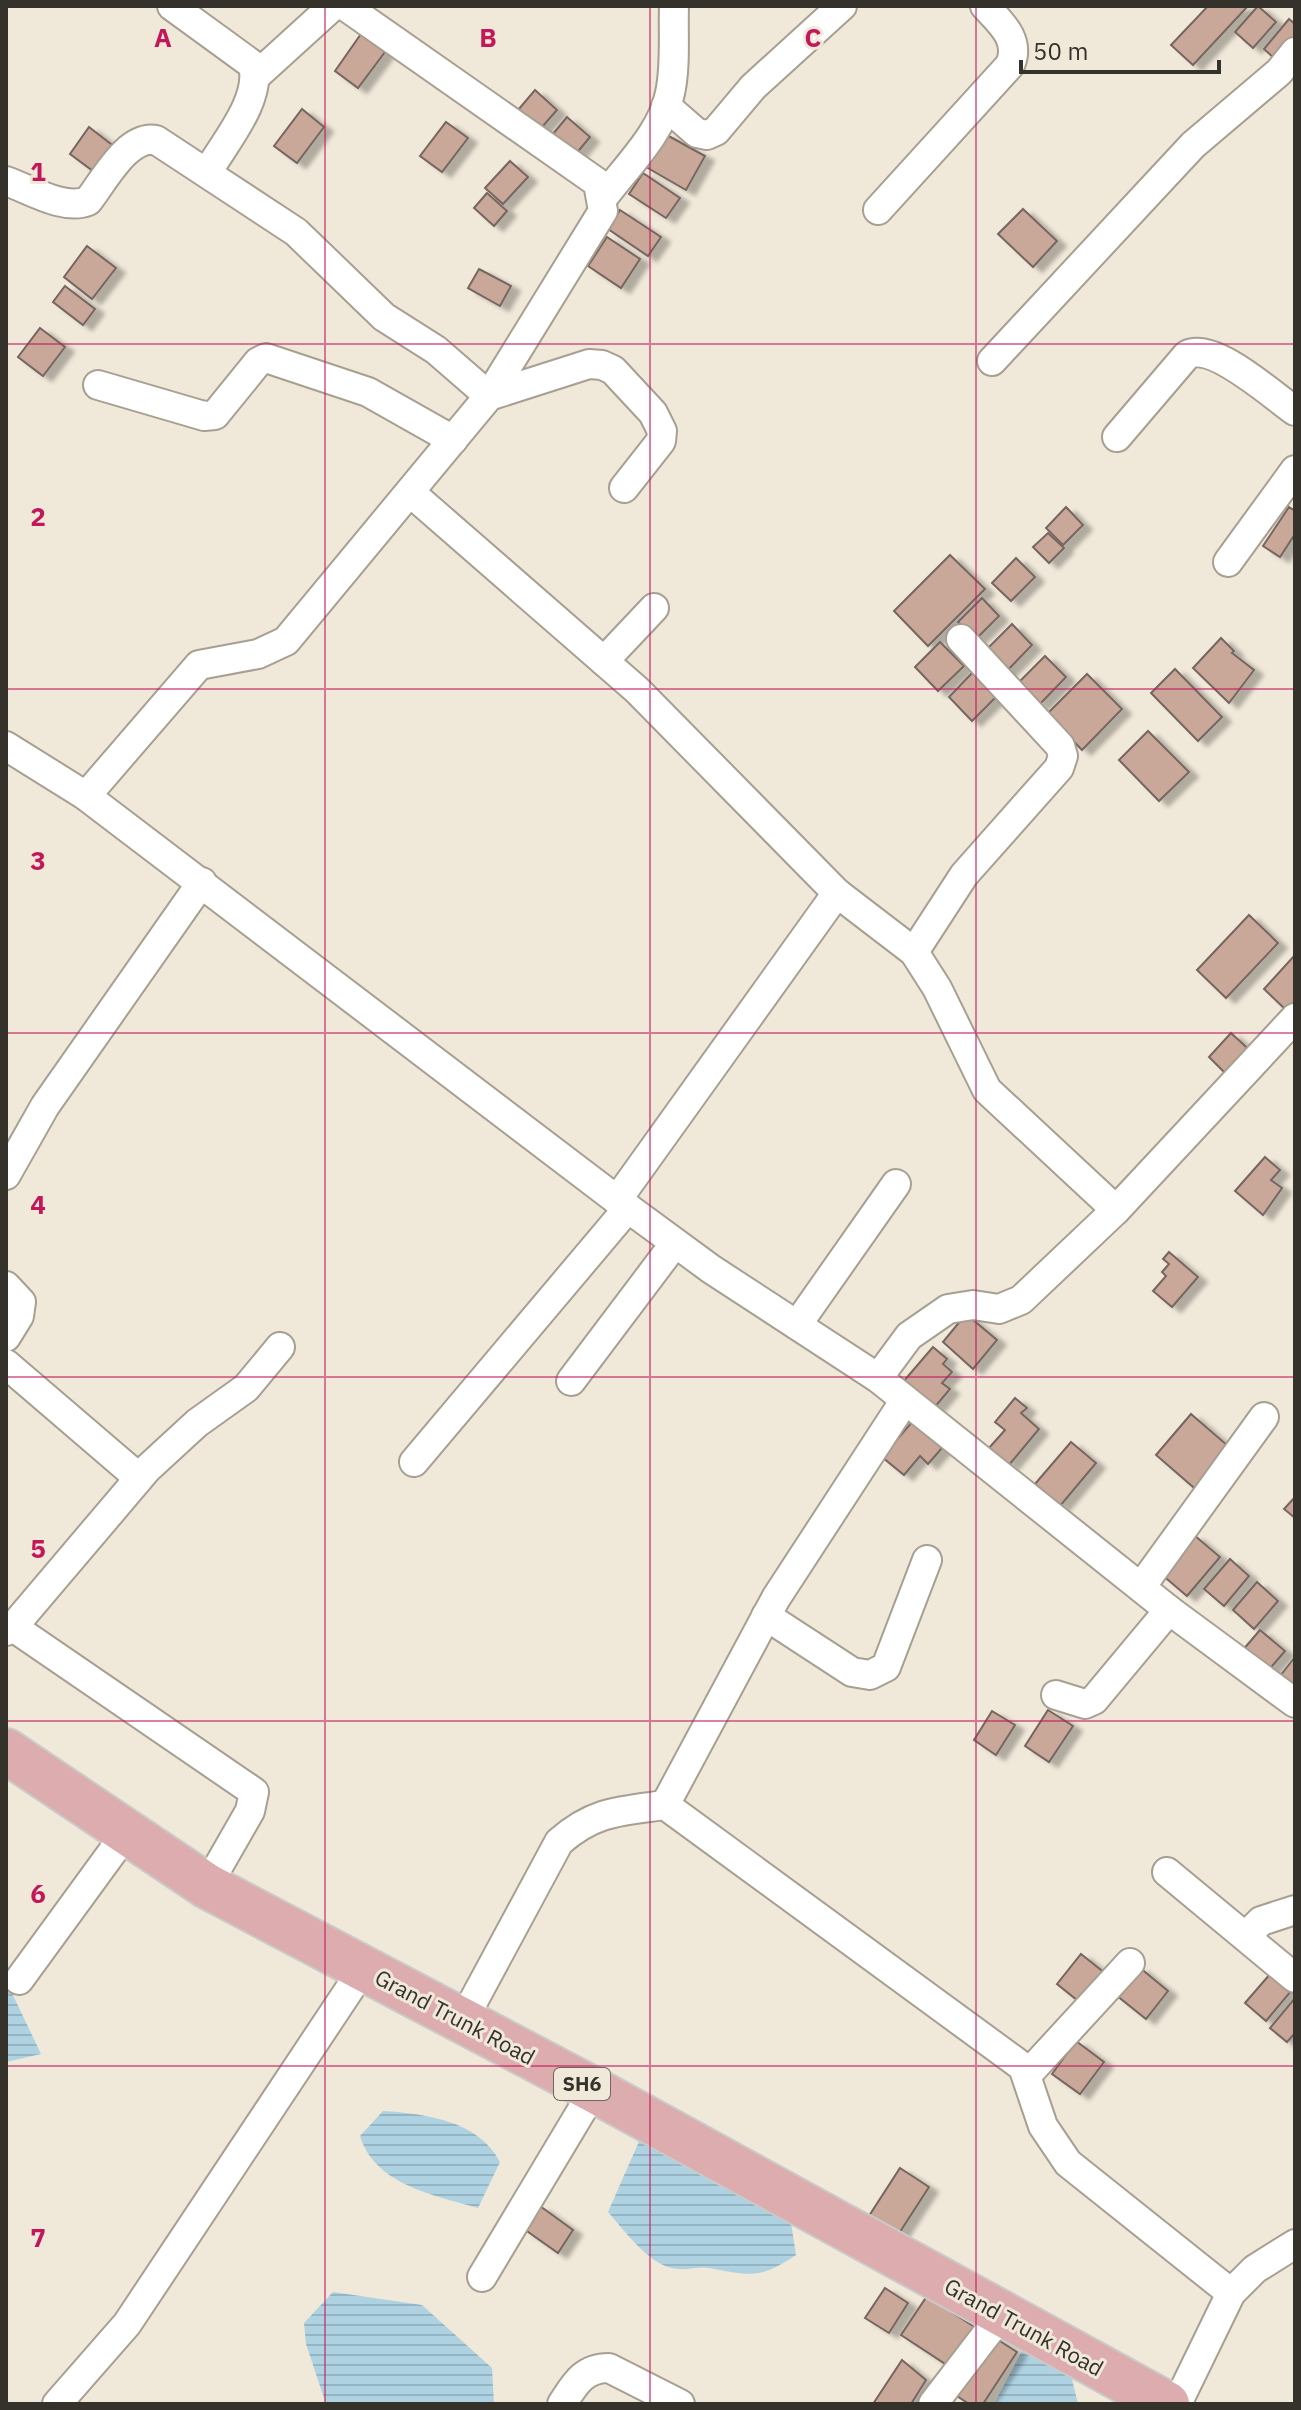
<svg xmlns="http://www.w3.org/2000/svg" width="1301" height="2410" viewBox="0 0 1301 2410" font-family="'IBM Plex Sans',sans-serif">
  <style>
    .water { fill: url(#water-rules) }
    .building { fill: #c9a799; stroke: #766660; stroke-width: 2; filter: url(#shadow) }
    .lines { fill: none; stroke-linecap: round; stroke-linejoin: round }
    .minor-casing { stroke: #a79f91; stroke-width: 32 }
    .primary-casing { stroke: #cacac8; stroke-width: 48 }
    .minor { stroke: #fff; stroke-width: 28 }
    .primary { stroke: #dcacaf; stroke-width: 44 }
    .grid { fill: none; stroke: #c2185b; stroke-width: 2; stroke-opacity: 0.55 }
    .labels { text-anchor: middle; stroke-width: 6; stroke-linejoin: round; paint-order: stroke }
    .shield { fill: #f0e8d9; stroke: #6d6960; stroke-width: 2 }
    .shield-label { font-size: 20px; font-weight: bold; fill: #35322c }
    .street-label { font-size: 22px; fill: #35322c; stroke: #f0e8d9 }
    .grid-label { font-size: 26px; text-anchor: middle; font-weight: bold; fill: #c2185b; stroke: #f0e8d9; stroke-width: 6; stroke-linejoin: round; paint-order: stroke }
  </style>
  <defs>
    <pattern id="water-rules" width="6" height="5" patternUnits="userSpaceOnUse" patternTransform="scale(2)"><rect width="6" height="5" fill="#aed2e2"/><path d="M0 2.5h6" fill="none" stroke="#96b5c2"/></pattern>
    <filter id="shadow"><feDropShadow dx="9" dy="5" stdDeviation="2" flood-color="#0004"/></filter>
  </defs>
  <rect width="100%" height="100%" fill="#f0e8d9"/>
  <g class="water">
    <path d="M6 1986 10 1989 41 2054 6 2062Z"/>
    <path d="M383 2111C426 2114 478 2120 500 2162L478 2208C434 2195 375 2185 360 2136Z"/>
    <path d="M641 2137 790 2216 796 2255C760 2279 751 2276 709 2268 699 2266 689 2270 679 2269 652 2269 624 2230 608 2212Z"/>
    <path d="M333 2292 422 2305 492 2368 494 2404H326L306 2344 304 2323Z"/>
    <path d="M1022 2351 1048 2353 1072 2379 1078 2404H994Z"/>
  </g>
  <g class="building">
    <path d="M1208 6H1248L1193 65 1171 45Z"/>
    <path d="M1258 6 1276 22 1253 48 1235 32Z"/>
    <path d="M1289 19 1295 24V43L1278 62 1264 49Z"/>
    <path d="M361 34 385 52 358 88 335 71Z"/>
    <path d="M535 90 557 110 535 135 513 116Z"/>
    <path d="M302 109 324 127 297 163 274 146Z"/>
    <path d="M567 117 590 137 571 160 548 140Z"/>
    <path d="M446 122 468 138 442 172 420 156Z"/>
    <path d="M89 127 116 148 97 174 70 154Z"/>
    <path d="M665 134 705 156 686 190 646 167Z"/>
    <path d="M510 161 528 177 503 204 485 188Z"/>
    <path d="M643 173 680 198 666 218 629 194Z"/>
    <path d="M487 193 507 211 494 226 474 208Z"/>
    <path d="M1023 209 1057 241 1033 267 998 234Z"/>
    <path d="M620 210 661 237 648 256 608 229Z"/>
    <path d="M607 237 640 259 621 288 588 266Z"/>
    <path d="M87 246 116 268 92 299 64 277Z"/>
    <path d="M479 269 511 286 500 306 468 288Z"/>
    <path d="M65 286 95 309 83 325 53 302Z"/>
    <path d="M40 328 65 347 43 376 18 357Z"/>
    <path d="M1066 507 1083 525 1063 545 1046 528Z"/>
    <path d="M1289 507 1295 511V534L1280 557 1263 546Z"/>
    <path d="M1048 533 1064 548 1049 563 1033 547Z"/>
    <path d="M950 555 985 589 928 646 894 611Z"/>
    <path d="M1016 558 1035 577 1011 601 992 583Z"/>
    <path d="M982 598 999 616 976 639 958 622Z"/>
    <path d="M1012 624 1032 645 1004 674 983 653Z"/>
    <path d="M1221 638 1234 651 1232 653 1254 670 1229 703 1193 668Z"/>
    <path d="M940 642 964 666 938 691 915 667Z"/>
    <path d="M1045 656 1066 677 1039 705 1018 683Z"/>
    <path d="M1175 669 1222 717 1198 741 1151 693Z"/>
    <path d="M974 671 998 695 972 721 949 697Z"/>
    <path d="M1087 674 1122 709 1082 750 1047 714Z"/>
    <path d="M1148 731 1189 772 1159 801 1119 760Z"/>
    <path d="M1249 915 1278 943 1226 998 1197 970Z"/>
    <path d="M1294 956 1295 1002 1287 1011 1264 989Z"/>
    <path d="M1231 1033 1257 1057 1234 1082 1209 1057Z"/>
    <path d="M1265 1157 1280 1170 1271 1180 1282 1188 1263 1215 1235 1191Z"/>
    <path d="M1169 1252 1198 1277 1172 1307 1153 1291 1166 1276 1162 1272 1169 1264 1163 1259Z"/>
    <path d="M966 1314 997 1340 973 1369 943 1342Z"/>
    <path d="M933 1347 947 1359 943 1364 952 1372 942 1383 950 1389 934 1408 903 1382Z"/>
    <path d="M1015 1398 1027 1408 1021 1413 1039 1429 1009 1465 989 1448 1005 1430 995 1422Z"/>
    <path d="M1191 1414 1235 1452 1200 1493 1156 1455Z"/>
    <path d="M912 1422 942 1448 928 1464 920 1456 904 1475 882 1457Z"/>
    <path d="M1071 1442 1096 1463 1060 1506 1035 1484Z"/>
    <path d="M1295 1497V1518L1284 1509Z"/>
    <path d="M1194 1535 1220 1557 1187 1596 1161 1574Z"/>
    <path d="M1230 1559 1249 1576 1224 1606 1204 1589Z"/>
    <path d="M1257 1582 1278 1601 1254 1629 1233 1610Z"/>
    <path d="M1260 1630 1285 1651 1267 1672 1242 1651Z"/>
    <path d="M1295 1657V1697L1276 1681Z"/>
    <path d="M1048 1710 1073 1726 1049 1762 1025 1746Z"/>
    <path d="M992 1711 1015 1725 996 1755 974 1740Z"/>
    <path d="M1081 1954 1111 1978 1087 2008 1057 1984Z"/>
    <path d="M1139 1967 1168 1991 1146 2019 1116 1995Z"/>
    <path d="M1271 1973 1292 1990 1266 2021 1245 2003Z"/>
    <path d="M1295 1998V2033L1287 2042 1270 2028Z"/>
    <path d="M1076 2041 1104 2062 1080 2094 1052 2074Z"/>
    <path d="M900 2168 929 2187 896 2238 867 2219Z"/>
    <path d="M540 2206 573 2230 558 2253 524 2229Z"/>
    <path d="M885 2288 908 2303 889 2333 865 2318Z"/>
    <path d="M927 2296 979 2330 953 2369 901 2335Z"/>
    <path d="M992 2336 1017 2352 983 2404H969L954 2394Z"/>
    <path d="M902 2360 926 2380 911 2404H873Z"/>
  </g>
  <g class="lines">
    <g class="minor-casing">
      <g id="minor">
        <path d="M172 6 253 65C262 100 224 143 207 173"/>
        <path d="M345 6 598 183 603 211 489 396 286 641 258 654 199 665 86 796 617 1200 711 1269 878 1378 1169 1610 1295 1703"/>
        <path d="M256 76 333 6"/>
        <path d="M666 106 697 133 707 135 716 131 753 87 842 6"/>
        <path d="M6 181C29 189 64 211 88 201 104 181 127 135 156 140L296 232 384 317 436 350 489 396 589 364 602 365 613 370 653 413 662 431 661 441 624 488"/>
        <path d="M603 198C626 167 663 132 670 93 676 66 673 34 674 6"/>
        <path d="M878 210 1010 65C1021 40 1001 23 985 6"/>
        <path d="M992 361 1193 145 1279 72 1295 52"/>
        <path d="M98 385 204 416 215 415 258 362 266 358 368 392 453 440"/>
        <path d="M1117 437 1187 355C1213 341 1272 395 1295 411"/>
        <path d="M411 493 637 690 837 893 914 952 937 988 987 1090 1116 1210"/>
        <path d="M1228 562 1295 470"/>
        <path d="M604 661 654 608"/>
        <path d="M6 746 86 796"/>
        <path d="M914 952 964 875 1059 768 1063 756 1060 746 961 639"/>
        <path d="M6 1175 45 1106 202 882"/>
        <path d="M617 1200 837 893"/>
        <path d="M6 1286 21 1302 19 1316 6 1337"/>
        <path d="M797 1325 896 1184"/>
        <path d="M6 1364 139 1478"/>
        <path d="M878 1378 909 1336 948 1309 973 1305 999 1309 1021 1300 1116 1210 1295 1018"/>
        <path d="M571 1381 675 1243"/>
        <path d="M414 1462 628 1208"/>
        <path d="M1141 1587 1264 1417"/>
        <path d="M766 1616 852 1672 870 1675 886 1667 927 1560"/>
        <path d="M13 1627 254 1792 250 1811 207 1886"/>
        <path d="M6 1631 13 1627 147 1469 197 1423 246 1388 280 1347"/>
        <path d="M1056 1695 1085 1704 1094 1700 1169 1610"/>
        <path d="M665 1805 776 1598 905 1400"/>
        <path d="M1167 1872 1295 1978"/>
        <path d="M1246 1936 1261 1921 1295 1910"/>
        <path d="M19 1980 127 1832"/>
        <path d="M462 2022 559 1842C594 1811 620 1811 665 1805L1023 2067 1043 2126 1068 2163 1231 2293"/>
        <path d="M1027 2075 1130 1963"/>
        <path d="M482 2277 594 2090"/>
        <path d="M57 2404 127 2324 363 1969"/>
        <path d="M562 2404C575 2384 583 2368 609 2368L680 2404"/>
        <path d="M933 2404 1002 2314"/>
        <path d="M1177 2404 1231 2293 1255 2269 1295 2244"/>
      </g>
    </g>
    <g class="primary-casing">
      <path id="primary" d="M6 1751 207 1886 594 2090 1167 2404"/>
    </g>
    <use href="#minor" class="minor"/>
    <use href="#primary" class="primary"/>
  </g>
  <path class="grid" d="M325 6V2404M650 6V2404M976 6V2404M6 344H1295M6 689H1295M6 1033H1295M6 1377H1295M6 1721H1295M6 2066H1295"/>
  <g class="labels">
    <rect class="shield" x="554" y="2068" width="56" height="32" rx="6"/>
    <g class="shield-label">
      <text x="582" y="2091">SH6</text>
    </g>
    <g class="street-label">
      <text transform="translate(455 2017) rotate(28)" y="8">Grand Trunk Road</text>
      <text transform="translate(1024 2327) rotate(29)" y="8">Grand Trunk Road</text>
    </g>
  </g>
  <g class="grid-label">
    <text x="163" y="47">A</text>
    <text x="488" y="47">B</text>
    <text x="813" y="47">C</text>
    <text x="38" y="181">1</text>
    <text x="38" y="526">2</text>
    <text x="38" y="870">3</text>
    <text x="38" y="1214">4</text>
    <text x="38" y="1558">5</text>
    <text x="38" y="1903">6</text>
    <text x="38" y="2247">7</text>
  </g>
  <rect width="1301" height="2410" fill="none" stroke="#35322c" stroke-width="16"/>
  <path d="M1021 60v12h198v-12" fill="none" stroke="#35322c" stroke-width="4"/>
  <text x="1033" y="60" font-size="24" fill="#35322c" stroke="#f0e8d9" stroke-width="6" paint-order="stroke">50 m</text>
</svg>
